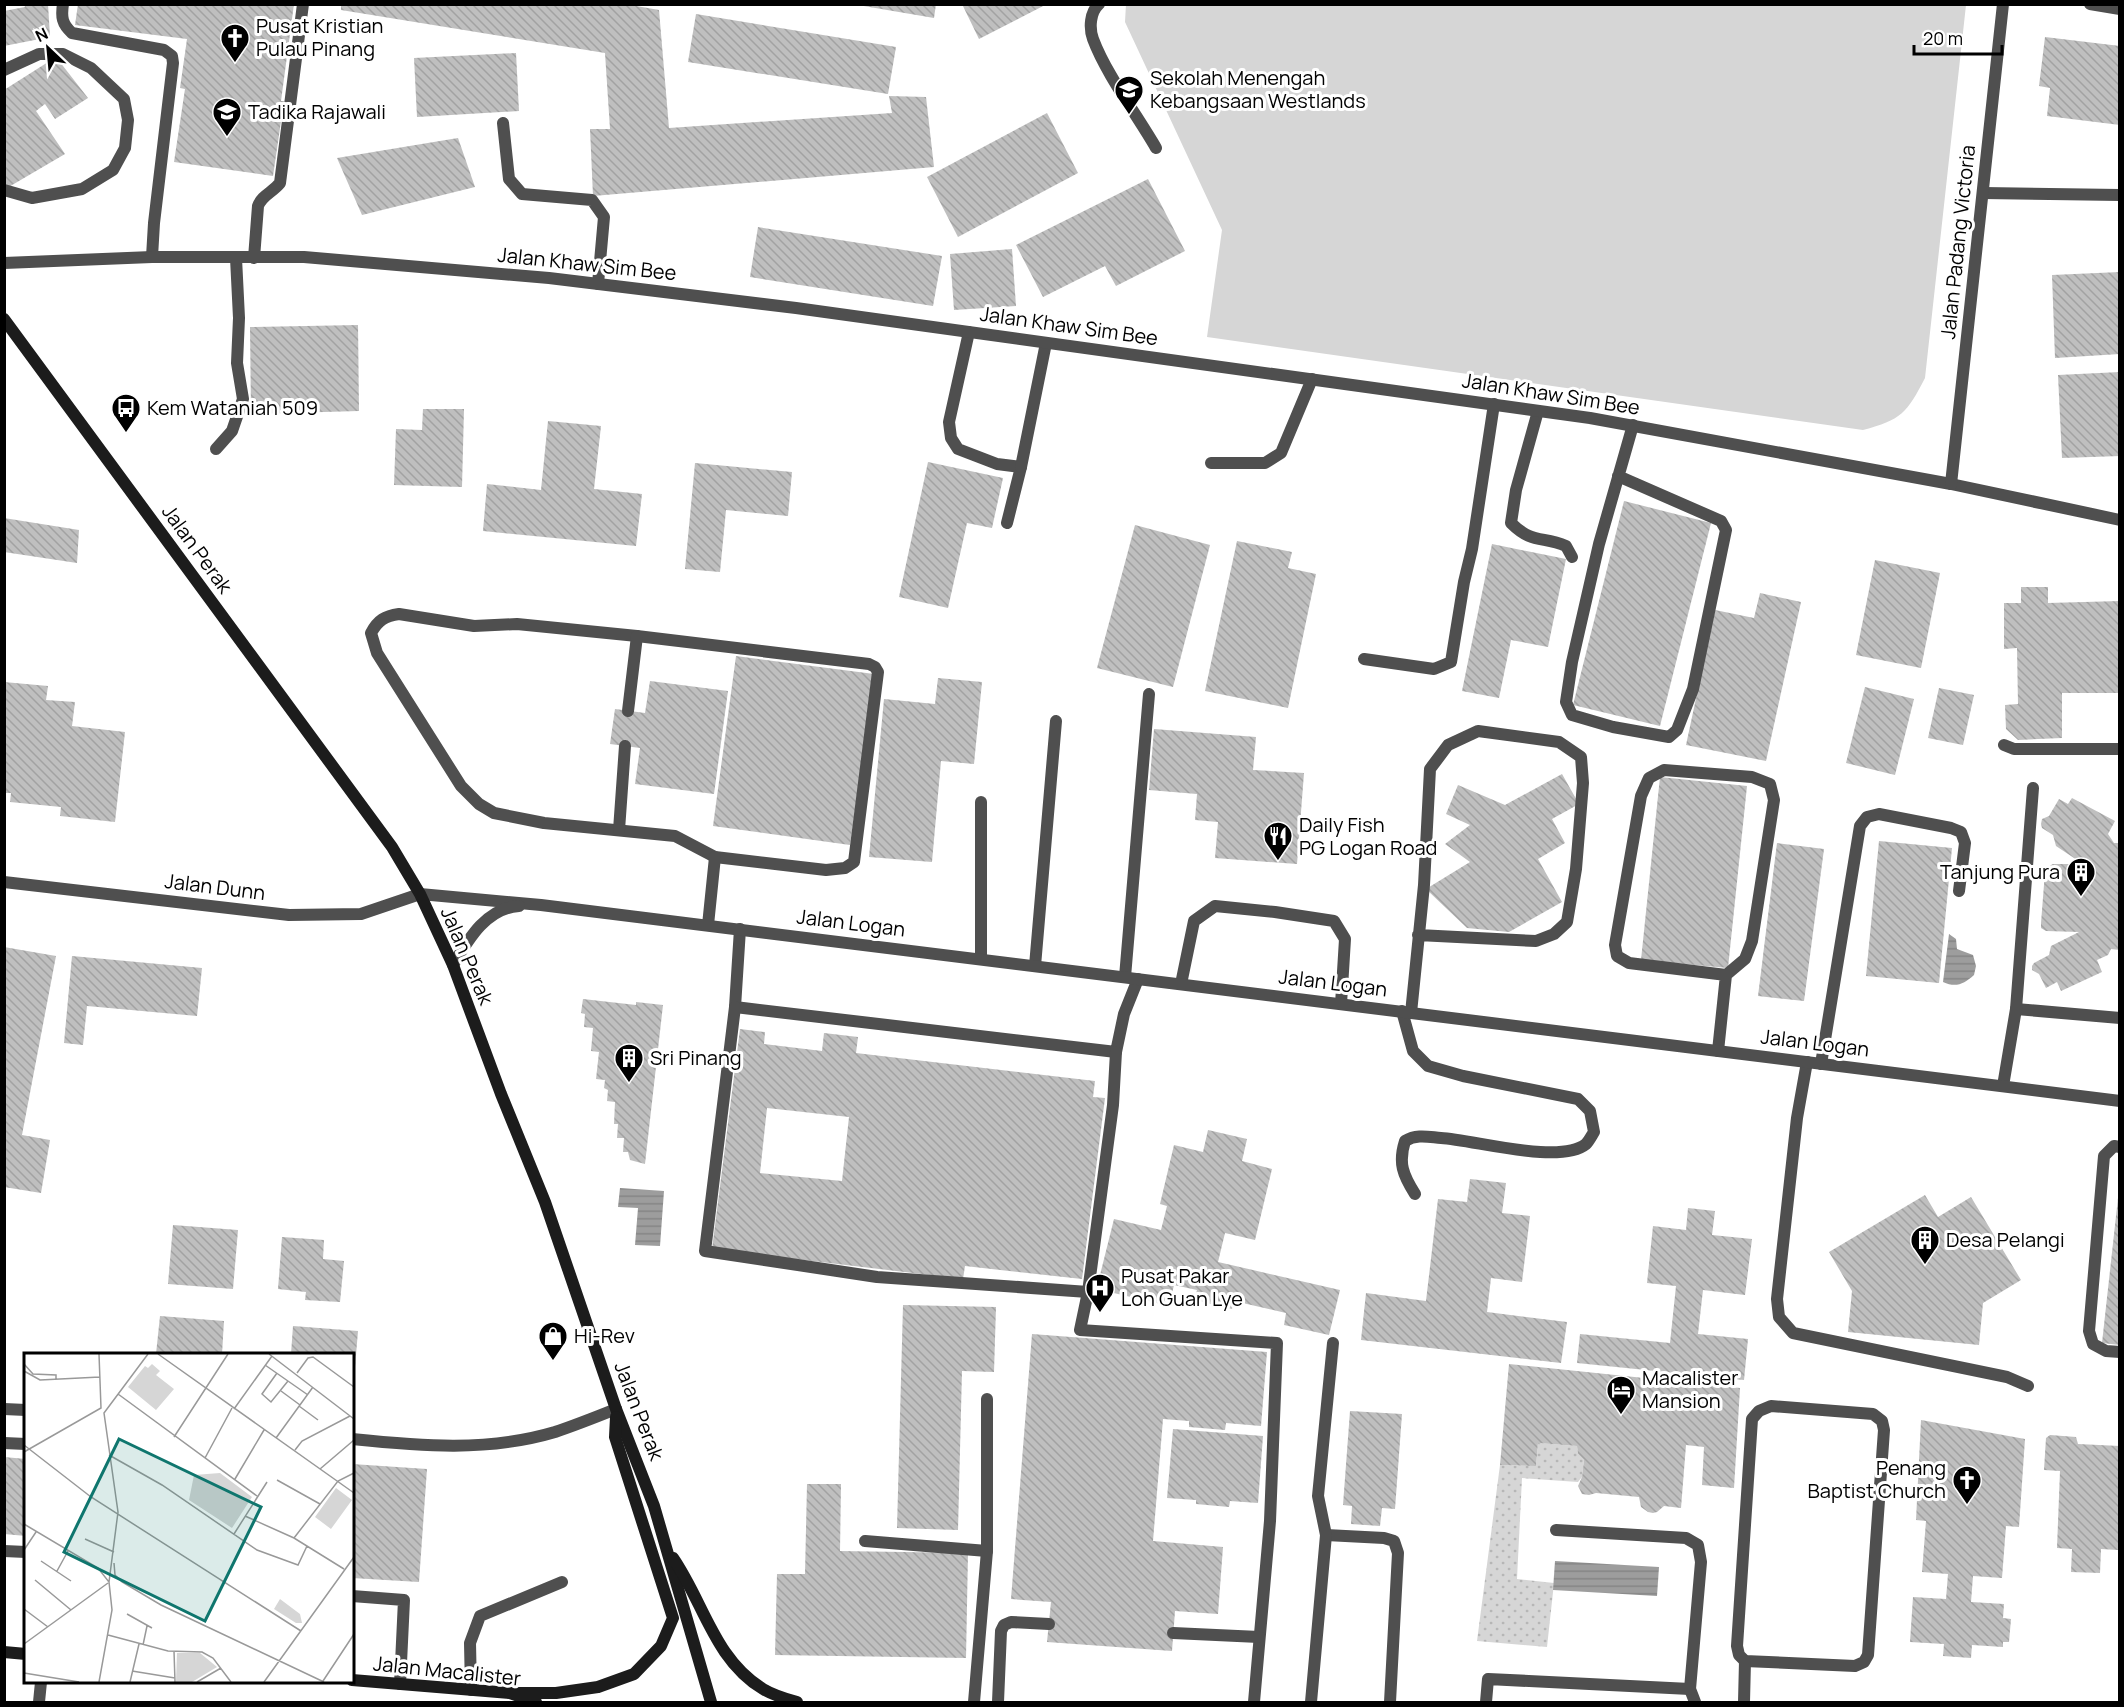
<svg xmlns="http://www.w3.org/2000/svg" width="2124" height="1707" viewBox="0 0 2124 1707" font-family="Manrope,sans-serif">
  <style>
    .grass { fill: #d6d6d6 }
    .park { fill: url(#park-dots) }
    .water { fill: url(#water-rules) }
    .building { fill: url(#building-back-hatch); fill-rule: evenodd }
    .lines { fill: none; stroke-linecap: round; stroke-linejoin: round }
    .lane { stroke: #4f4f4f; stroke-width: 12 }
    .street { stroke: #4f4f4f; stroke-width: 12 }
    .secondary { stroke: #1c1c1c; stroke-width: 12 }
    .labels { text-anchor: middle; stroke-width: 6; stroke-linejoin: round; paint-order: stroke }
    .poi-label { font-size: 20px; fill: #000; stroke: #fff; text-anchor: start }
    .street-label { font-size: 20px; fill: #000; stroke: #fff }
    .inset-road { fill: none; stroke: #999; stroke-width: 1.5 }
    .view { fill: #0f766e; fill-opacity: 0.15; stroke: #0f766e; stroke-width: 3 }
    .inset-edge { fill: none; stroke: #000; stroke-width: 3 }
  </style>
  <defs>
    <pattern id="park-dots" width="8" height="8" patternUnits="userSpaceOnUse" patternTransform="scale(1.5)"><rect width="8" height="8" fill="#d6d6d6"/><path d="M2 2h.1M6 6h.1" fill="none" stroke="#b6b6b6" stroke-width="1.8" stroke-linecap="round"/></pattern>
    <pattern id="water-rules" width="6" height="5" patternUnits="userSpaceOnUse" patternTransform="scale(1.5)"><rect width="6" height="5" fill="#9d9d9d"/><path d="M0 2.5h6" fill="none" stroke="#858585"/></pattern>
    <pattern id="building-back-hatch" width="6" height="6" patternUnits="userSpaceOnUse" patternTransform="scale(1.5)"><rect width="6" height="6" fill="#bfbfbf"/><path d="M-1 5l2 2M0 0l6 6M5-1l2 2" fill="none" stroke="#a2a2a2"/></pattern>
  </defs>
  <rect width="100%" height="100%" fill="#fff"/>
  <path class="grass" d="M1126 4 1966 5 1925 378C1907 413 1901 420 1863 430L1207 337 1222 230 1125 22Z"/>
  <path class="park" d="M1538 1443 1577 1446 1578 1454 1584 1460 1582 1477 1578 1482 1522 1478 1517 1579 1554 1583 1547 1647 1477 1641 1500 1465 1536 1466Z"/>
  <g class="water">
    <path d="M1949 934 1956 939 1957 949 1973 955 1976 966 1974 975C1964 984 1956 988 1943 982Z"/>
    <path d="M620 1188 664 1191 660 1246 635 1245 638 1208 618 1207Z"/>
    <path d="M1555 1561 1659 1567 1657 1596 1553 1590Z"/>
  </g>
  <g class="building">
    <path d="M24 4H48L50 37 4 46V11L25 7Z"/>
    <path d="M78 4H294L281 101H284L273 176 174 162 185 89 180 88 187 39 75 25Z"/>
    <path d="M341 4H625L659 10 669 128 892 113 889 96 926 97 934 167 593 196 590 129H610L605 53 341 10Z"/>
    <path d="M852 4H936L934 18Z"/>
    <path d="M962 4H1047L979 39Z"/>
    <path d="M696 14 896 47 888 94 688 62Z"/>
    <path d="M2045 37 2120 46V125L2047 116 2050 88 2039 86Z"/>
    <path d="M516 53 519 111 417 117 414 58Z"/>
    <path d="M56 57 88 98 55 119 45 104 36 111 65 154 7 188 4 184V90Z"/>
    <path d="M1047 113 1078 173 958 237 927 177Z"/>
    <path d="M458 138 475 187 362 215 337 158Z"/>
    <path d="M1148 179 1185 251 1116 286 1105 266 1043 297 1016 245Z"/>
    <path d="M758 227 942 256 933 306 750 277Z"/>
    <path d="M1012 249 1016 306 954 310 950 254Z"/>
    <path d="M2120 272V354L2055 358 2052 275Z"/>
    <path d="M358 325 359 411 251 414 250 327Z"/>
    <path d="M2120 372V456L2062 458 2058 375Z"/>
    <path d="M423 409H464L462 487 394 485 396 429 422 430Z"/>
    <path d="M548 421 601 426 594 489 642 494 636 546 483 531 487 484 541 490Z"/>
    <path d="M928 462 1003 478 992 528 967 523 948 608 899 597Z"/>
    <path d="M695 463 792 472 788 516 726 510 720 572 685 569Z"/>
    <path d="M1624 501 1711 523 1660 726 1573 705Z"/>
    <path d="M4 518 79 530 77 563 4 552Z"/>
    <path d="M1135 525 1210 545 1173 687 1097 668Z"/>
    <path d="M1237 541 1292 552 1288 568 1316 574 1288 708 1205 691Z"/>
    <path d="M1492 544 1566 559 1548 647 1511 640 1499 698 1462 691Z"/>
    <path d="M1875 560 1940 573 1921 668 1856 655Z"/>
    <path d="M2021 587H2048V603L2120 601V693H2062V738L2018 740 2006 729 2005 705 2018 704 2017 648 2004 649V603H2021Z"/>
    <path d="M1760 593 1801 602 1766 761 1686 745 1715 610 1754 618Z"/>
    <path d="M736 656 874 674 850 845 713 826Z"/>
    <path d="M938 678 982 682 974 764 941 761 932 862 869 857 884 699 935 704Z"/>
    <path d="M650 681 728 691 714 794 635 784 640 748 610 744 615 709 645 713Z"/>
    <path d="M4 682 48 686 46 700 75 702 72 726 125 732 115 822 60 816 61 807 10 802 11 793H4Z"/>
    <path d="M1865 687 1914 699 1895 775 1846 763Z"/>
    <path d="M1939 688 1974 695 1963 745 1928 738Z"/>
    <path d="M1154 729 1256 737 1253 770 1304 773 1297 864 1215 858 1218 822 1195 820 1197 794 1149 790Z"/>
    <path d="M1562 774 1579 804 1552 819 1565 843 1538 859 1562 902 1509 932 1467 928 1426 889 1470 862 1445 844 1470 825 1446 814 1458 785 1505 805Z"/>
    <path d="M1660 777 1747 786 1728 968 1641 960Z"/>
    <path d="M2072 798 2115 821 2108 834 2114 843H2120V950L2111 949 2108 955 2097 960 2102 972 2061 991 2057 982 2046 988 2039 974 2032 970V966L2034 963 2049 955 2051 946 2079 932 2046 931 2041 928V923L2045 872 2047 867 2053 864H2083L2056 846 2053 835 2042 828 2041 824 2042 819 2049 816 2059 799 2068 804Z"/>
    <path d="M1879 841 1952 848 1939 983 1866 976Z"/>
    <path d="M1777 843 1824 849 1804 1001 1758 996Z"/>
    <path d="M4 947 56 956 22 1135 50 1140 41 1193 4 1187Z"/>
    <path d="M72 956 202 968 197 1016 87 1006 83 1045 64 1043Z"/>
    <path d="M583 999 636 1005V1002L663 1005 645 1164 630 1160 628 1152H623L624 1138H617L618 1124H614L615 1102 607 1101 608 1090 604 1088 605 1080 596 1079 599 1052 591 1051 593 1028 584 1027 585 1014 581 1013Z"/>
    <path d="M740 1029 765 1032 764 1044 822 1051 824 1033 858 1037 856 1053 1095 1081 1093 1097 1105 1098 1082 1279 965 1266 963 1279 712 1249ZM767 1108 849 1117 842 1181 760 1173Z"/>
    <path d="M1208 1130 1247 1139 1242 1161 1272 1169 1255 1240 1225 1233 1218 1262 1340 1290 1329 1335 1284 1325 1286 1313 1234 1301 1232 1309 1194 1300 1197 1290 1174 1285 1169 1306 1101 1290 1104 1276 1100 1275 1114 1219 1161 1230 1167 1206 1160 1204 1174 1145 1203 1152Z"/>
    <path d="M1470 1179 1506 1183 1502 1213 1530 1216 1522 1282 1491 1278 1487 1312 1567 1322 1561 1363 1361 1340 1366 1293 1426 1301 1438 1199 1467 1202Z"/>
    <path d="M1925 1195 1938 1217 1971 1197 2021 1280 1983 1303 1979 1345 1848 1332 1852 1291 1829 1252Z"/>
    <path d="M2118 1198H2120V1345L2102 1343Z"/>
    <path d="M1688 1208 1715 1211 1712 1235 1752 1239 1745 1295 1703 1290 1698 1334 1748 1339 1744 1380 1577 1363 1580 1334 1670 1343 1676 1286 1647 1283 1653 1226 1686 1230Z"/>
    <path d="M173 1225 238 1230 233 1289 168 1284Z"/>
    <path d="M282 1237 324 1240 323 1259 344 1261 340 1302 305 1300 306 1292 278 1289Z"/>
    <path d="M903 1305 996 1307 994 1372 962 1371 958 1530 897 1528Z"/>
    <path d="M160 1316 224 1321 222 1354H156Z"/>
    <path d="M293 1326 358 1331 354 1379H352V1354H291Z"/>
    <path d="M1032 1334 1267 1352 1261 1426 1226 1423 1225 1430 1189 1427V1421L1163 1419 1153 1541 1223 1547 1218 1614 1175 1611 1172 1651 1047 1642 1051 1602 1011 1599Z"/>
    <path d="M1509 1364 1740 1388 1734 1488 1702 1485 1704 1447 1686 1445 1681 1508 1664 1506 1657 1512 1653 1513 1648 1512 1641 1507 1639 1497 1596 1493 1589 1495 1582 1494 1578 1486 1582 1477 1584 1460 1578 1454 1577 1446 1538 1443 1536 1466 1500 1465Z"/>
    <path d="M1350 1411 1402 1414 1395 1509 1382 1508 1380 1526 1351 1524 1352 1506 1343 1505Z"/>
    <path d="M1921 1420 2025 1439 2019 1527 2006 1526 2002 1578 1973 1576 1971 1602 2004 1604 2003 1618 2011 1619 2009 1642H2003V1647L1972 1645 1971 1658 1943 1656 1944 1644 1910 1642 1913 1597 1946 1599 1948 1574 1922 1572 1926 1521 1916 1520Z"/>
    <path d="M1173 1429 1263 1436 1258 1503 1230 1501 1229 1507 1196 1504V1500L1167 1498Z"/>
    <path d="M2050 1435 2076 1437 2078 1444 2120 1446 2118 1550 2101 1549 2100 1573 2071 1572 2072 1549 2057 1548 2060 1471 2044 1470 2046 1438Z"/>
    <path d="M4 1457 26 1459V1536L4 1534Z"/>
    <path d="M352 1464 427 1469 419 1582 352 1578Z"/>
    <path d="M807 1484H841L840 1551 968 1553 966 1658 775 1655 777 1574H805Z"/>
  </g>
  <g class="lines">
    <g class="lane">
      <path d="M63 4C61 17 62 24 72 33L164 50 172 56 173 63 154 223 152 257"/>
      <path d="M1099 4C1090 12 1089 28 1093 39 1106 74 1137 115 1156 148"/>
      <path d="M2090 4 2120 9"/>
      <path d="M4 70 39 54H63L91 68 124 99 128 120 125 148 113 170 82 189 32 198 4 190"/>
      <path d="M503 123 509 179 522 194 592 200 604 217 598 284"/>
      <path d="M254 258 258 206C262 195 273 192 280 183L303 4"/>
      <path d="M969 332 949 422 951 438 958 449 997 464 1021 467 1007 523"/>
      <path d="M1538 411 1516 490 1511 523C1532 544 1542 536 1566 546L1572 557"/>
      <path d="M216 449 232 431 243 399 237 363 239 318 236 258"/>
      <path d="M1211 463H1265L1281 453 1312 379"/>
      <path d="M1021 467 1046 343"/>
      <path d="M1618 476 1721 521 1726 530 1693 689 1677 730 1669 737 1613 727 1572 715 1566 702 1572 662 1599 544 1633 425"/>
      <path d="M399 614 474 626 517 624 637 636 869 664 875 667 878 672 854 862 845 868 826 870 715 857 675 836 544 823 494 813 479 804 461 786 377 653 371 633C378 620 385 616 399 614Z"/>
      <path d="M1364 659 1434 669 1451 662 1464 582 1472 549 1494 404"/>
      <path d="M628 711 637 636"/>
      <path d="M2004 745 2014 749H2120"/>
      <path d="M981 802V959"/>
      <path d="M619 830 625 746"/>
      <path d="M708 925 715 857"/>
      <path d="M740 929 735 1007 1116 1052 1124 1014 1138 979"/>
      <path d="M1035 966 1056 721"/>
      <path d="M1125 977 1149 694"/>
      <path d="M1181 984 1194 921 1215 906 1275 912 1334 921 1345 939 1341 1004"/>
      <path d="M735 1007 705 1251 877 1277 1088 1292 1113 1105 1116 1052"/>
      <path d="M2016 1009 2120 1018"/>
      <path d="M1402 1011 1413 1051 1428 1066 1463 1076 1578 1099 1590 1111 1594 1132C1592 1135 1589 1141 1586 1144 1560 1165 1475 1140 1441 1138 1428 1137 1417 1134 1405 1141 1398 1163 1403 1175 1415 1194"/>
      <path d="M1411 1013 1424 885 1430 769 1448 745 1478 731 1559 742 1581 757 1583 783 1576 869 1567 922 1554 934 1536 941 1418 935"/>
      <path d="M1718 1051 1726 975 1745 959 1752 941 1774 800 1770 784 1752 777 1664 770 1649 778 1641 796 1615 945 1617 956 1629 963 1726 975"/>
      <path d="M1807 1062 1797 1118 1777 1299 1779 1317 1793 1333 2007 1377 2028 1386"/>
      <path d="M1821 1064 1860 826 1867 817 1879 814 1951 828 1961 832 1965 843 1959 891"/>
      <path d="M2003 1086 2016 1009 2033 788"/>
      <path d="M2120 1147 2114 1146 2104 1156 2089 1331 2093 1344 2106 1351 2120 1352"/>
      <path d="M1088 1292 1080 1330 1277 1343 1270 1521 1254 1702"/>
      <path d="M1771 1406 1873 1414 1882 1421 1884 1430 1868 1655 1864 1662 1855 1666 1745 1661 1739 1655 1737 1646 1752 1419 1759 1411Z"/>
      <path d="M4 1409 26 1410"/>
      <path d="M4 1443 26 1444"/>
      <path d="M1556 1530 1686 1538 1698 1545 1701 1562 1690 1689 1695 1702"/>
      <path d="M1326 1535 1384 1538 1394 1541 1398 1553 1390 1702"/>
      <path d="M865 1541 987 1551"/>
      <path d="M4 1551 26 1552"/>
      <path d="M352 1596 404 1600 400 1684"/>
      <path d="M1173 1633 1259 1637"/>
      <path d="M471 1690 470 1643 480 1616 562 1582"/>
      <path d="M974 1702 987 1551V1399"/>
      <path d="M998 1702 1001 1631 1004 1625 1011 1622 1049 1624"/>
      <path d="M1311 1702 1326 1535 1318 1496 1333 1343"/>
      <path d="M1486 1702 1488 1679 1690 1689"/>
      <path d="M1744 1702 1745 1661"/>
    </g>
    <g class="street">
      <path d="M1983 193 2120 195"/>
      <path d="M4 263 152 257H304L549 278 796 308 1590 418 1951 484 2120 520"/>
      <path d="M1951 484 2003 4"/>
      <path d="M4 882 289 915 361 914 420 894 541 905 2120 1101"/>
      <path d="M453 965C468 940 486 908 519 906"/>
      <path d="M352 1439C421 1446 488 1452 555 1432 576 1425 596 1417 616 1409"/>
      <path d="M39 1702 41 1682"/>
    </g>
    <g class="secondary">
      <path d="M4 319 392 847 420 894 453 965 501 1094 545 1202 616 1409 654 1506 711 1702"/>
      <path d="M673 1558C704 1603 714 1659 763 1689 773 1695 786 1699 797 1702"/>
      <path d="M4 1652 26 1654"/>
      <path d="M352 1680 510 1693 536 1702"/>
      <path d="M510 1693H556L598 1687 634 1674 661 1646 673 1618 615 1437 616 1417"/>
    </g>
  </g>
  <defs>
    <g id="church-pin" transform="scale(1.5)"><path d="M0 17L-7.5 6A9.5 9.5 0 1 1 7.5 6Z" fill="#000" stroke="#fff"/><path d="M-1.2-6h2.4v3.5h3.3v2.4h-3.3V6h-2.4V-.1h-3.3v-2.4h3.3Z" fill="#fff"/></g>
    <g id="school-pin" transform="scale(1.5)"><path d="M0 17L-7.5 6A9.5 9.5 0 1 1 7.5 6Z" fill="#000" stroke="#fff"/><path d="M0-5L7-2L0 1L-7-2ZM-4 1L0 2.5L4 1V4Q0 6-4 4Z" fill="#fff"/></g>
    <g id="bus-pin" transform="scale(1.5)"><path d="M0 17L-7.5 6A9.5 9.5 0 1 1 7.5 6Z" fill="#000" stroke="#fff"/><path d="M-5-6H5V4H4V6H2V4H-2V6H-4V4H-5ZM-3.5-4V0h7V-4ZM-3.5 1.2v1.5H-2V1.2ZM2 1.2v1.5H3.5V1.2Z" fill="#fff"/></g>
    <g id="restaurant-pin" transform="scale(1.5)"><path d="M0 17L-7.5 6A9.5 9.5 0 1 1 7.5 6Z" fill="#000" stroke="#fff"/><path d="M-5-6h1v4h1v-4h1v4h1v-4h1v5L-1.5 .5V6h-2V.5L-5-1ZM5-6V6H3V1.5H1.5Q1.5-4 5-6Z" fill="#fff"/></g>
    <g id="building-pin" transform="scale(1.5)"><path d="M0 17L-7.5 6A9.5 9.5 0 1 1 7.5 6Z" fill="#000" stroke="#fff"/><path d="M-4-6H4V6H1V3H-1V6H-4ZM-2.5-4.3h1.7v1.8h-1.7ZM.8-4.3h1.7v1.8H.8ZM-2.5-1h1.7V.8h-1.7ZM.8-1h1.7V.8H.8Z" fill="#fff"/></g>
    <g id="hospital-pin" transform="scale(1.5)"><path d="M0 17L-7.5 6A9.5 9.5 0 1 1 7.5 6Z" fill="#000" stroke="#fff"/><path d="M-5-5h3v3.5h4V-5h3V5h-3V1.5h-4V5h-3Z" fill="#fff"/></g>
    <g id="shop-pin" transform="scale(1.5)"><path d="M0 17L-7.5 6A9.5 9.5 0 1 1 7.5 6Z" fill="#000" stroke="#fff"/><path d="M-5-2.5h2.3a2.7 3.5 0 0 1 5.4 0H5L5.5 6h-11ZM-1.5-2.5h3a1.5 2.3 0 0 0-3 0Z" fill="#fff"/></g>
    <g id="hotel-pin" transform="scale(1.5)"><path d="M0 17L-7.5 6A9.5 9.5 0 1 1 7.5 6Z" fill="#000" stroke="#fff"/><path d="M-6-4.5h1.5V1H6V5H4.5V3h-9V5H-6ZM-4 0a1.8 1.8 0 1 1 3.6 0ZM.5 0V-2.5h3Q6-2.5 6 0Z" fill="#fff"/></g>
  </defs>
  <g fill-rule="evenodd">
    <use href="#church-pin" x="235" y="38"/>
    <use href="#school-pin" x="1129" y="90"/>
    <use href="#school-pin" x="227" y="112"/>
    <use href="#bus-pin" x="126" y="408"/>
    <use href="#restaurant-pin" x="1278" y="836"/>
    <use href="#building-pin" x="2081" y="872"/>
    <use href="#building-pin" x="629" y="1058"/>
    <use href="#building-pin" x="1925" y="1240"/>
    <use href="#hospital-pin" x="1100" y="1288"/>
    <use href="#shop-pin" x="553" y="1336"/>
    <use href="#hotel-pin" x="1621" y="1390"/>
    <use href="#church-pin" x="1967" y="1480"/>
  </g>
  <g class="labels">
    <g class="poi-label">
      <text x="256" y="33">Pusat Kristian<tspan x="256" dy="23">Pulau Pinang</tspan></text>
      <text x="1150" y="85">Sekolah Menengah<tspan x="1150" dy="23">Kebangsaan Westlands</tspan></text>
      <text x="248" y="119">Tadika Rajawali</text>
      <text x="147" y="415">Kem Wataniah 509</text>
      <text x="1299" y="832">Daily Fish<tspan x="1299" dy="23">PG Logan Road</tspan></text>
      <text x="2060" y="879" text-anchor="end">Tanjung Pura</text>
      <text x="650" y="1065">Sri Pinang</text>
      <text x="1946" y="1247">Desa Pelangi</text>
      <text x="1121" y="1283">Pusat Pakar<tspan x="1121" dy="23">Loh Guan Lye</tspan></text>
      <text x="574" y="1343">Hi-Rev</text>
      <text x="1642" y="1385">Macalister<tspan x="1642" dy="23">Mansion</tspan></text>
      <text x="1946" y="1475" text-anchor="end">Penang<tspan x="1946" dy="23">Baptist Church</tspan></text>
    </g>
    <g class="street-label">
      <text transform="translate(1958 242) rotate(-84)" y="7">Jalan Padang Victoria</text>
      <text transform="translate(587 264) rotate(6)" y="7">Jalan Khaw Sim Bee</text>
      <text transform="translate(1069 326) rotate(8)" y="7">Jalan Khaw Sim Bee</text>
      <text transform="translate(1551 394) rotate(9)" y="7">Jalan Khaw Sim Bee</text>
      <text transform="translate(197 549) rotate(54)" y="7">Jalan Perak</text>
      <text transform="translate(215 887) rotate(7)" y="7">Jalan Dunn</text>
      <text transform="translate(851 923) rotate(7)" y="7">Jalan Logan</text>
      <text transform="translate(467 956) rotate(67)" y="7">Jalan Perak</text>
      <text transform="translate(1333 983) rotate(7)" y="7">Jalan Logan</text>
      <text transform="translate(1815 1043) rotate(7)" y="7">Jalan Logan</text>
      <text transform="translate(639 1411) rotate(69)" y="7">Jalan Perak</text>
      <text transform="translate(447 1671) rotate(6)" y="7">Jalan Macalister</text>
    </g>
  </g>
  <g transform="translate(24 1353)">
    <rect width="330" height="330" fill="#fff"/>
    <path d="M128 11 136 18 132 22 150 36 132 57 104 34 121 13 124 15ZM196 120 228 144 208 175 165 147 170 122ZM312 135 328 147 307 176 291 164ZM256 246 276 261 278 270H272L250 256Z" fill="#d6d6d6"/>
    <path d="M153 300H176L193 314 168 329H152Z" fill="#d6d6d6"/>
    <path class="inset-road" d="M134 1 330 140M245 1 330 66M0 11 9 21 32 22V26M241 12 284 42M0 18 16 27 76 24M253 20 238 41 247 49 264 28M273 20 284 5 289 4 330 34M257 38 276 52M94 41 233 143M275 53 294 67M210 56 248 3M150 84 204 1M252 85 289 34M0 92 67 144 277 278M271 97 278 88 326 63M0 99 77 55 75 1M85 102 138 132 233 197 274 212 283 193M181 105 208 55M296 116 330 87M211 126 240 77M253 127 296 151M221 163 270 185 320 216M0 171 74 215 85 229 88 257 75 329M210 181 243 129M270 185 314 128 330 120M61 186 90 199M0 197 12 179M17 208 47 228M90 210 91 222 98 229 137 252 300 329M33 218 44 198M11 227 47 257M85 229 94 159 80 60 124 1M0 256 24 274M103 261 128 275M84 282 144 298 178 299 189 305 207 329M0 291 84 230M119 292 123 273M150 298 151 329M108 318 151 325M0 320 55 329M299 328 330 281M106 329 115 291M173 329 197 315M240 329 330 204"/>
    <path class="view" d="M95 86 237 154 181 268 40 199Z"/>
    <rect width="330" height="330" class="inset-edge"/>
  </g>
  <rect width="2124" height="1707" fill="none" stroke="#000000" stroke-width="12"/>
  <g transform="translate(48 48) rotate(334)" stroke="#ffffff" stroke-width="4.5" paint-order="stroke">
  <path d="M0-4.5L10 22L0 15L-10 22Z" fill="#000000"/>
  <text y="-9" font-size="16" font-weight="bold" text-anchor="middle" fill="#000000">N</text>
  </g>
  <path d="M1914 45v9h88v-9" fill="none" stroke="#000000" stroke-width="3"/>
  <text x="1923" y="45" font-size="18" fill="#000000" stroke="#ffffff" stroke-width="4.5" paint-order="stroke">20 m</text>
</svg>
